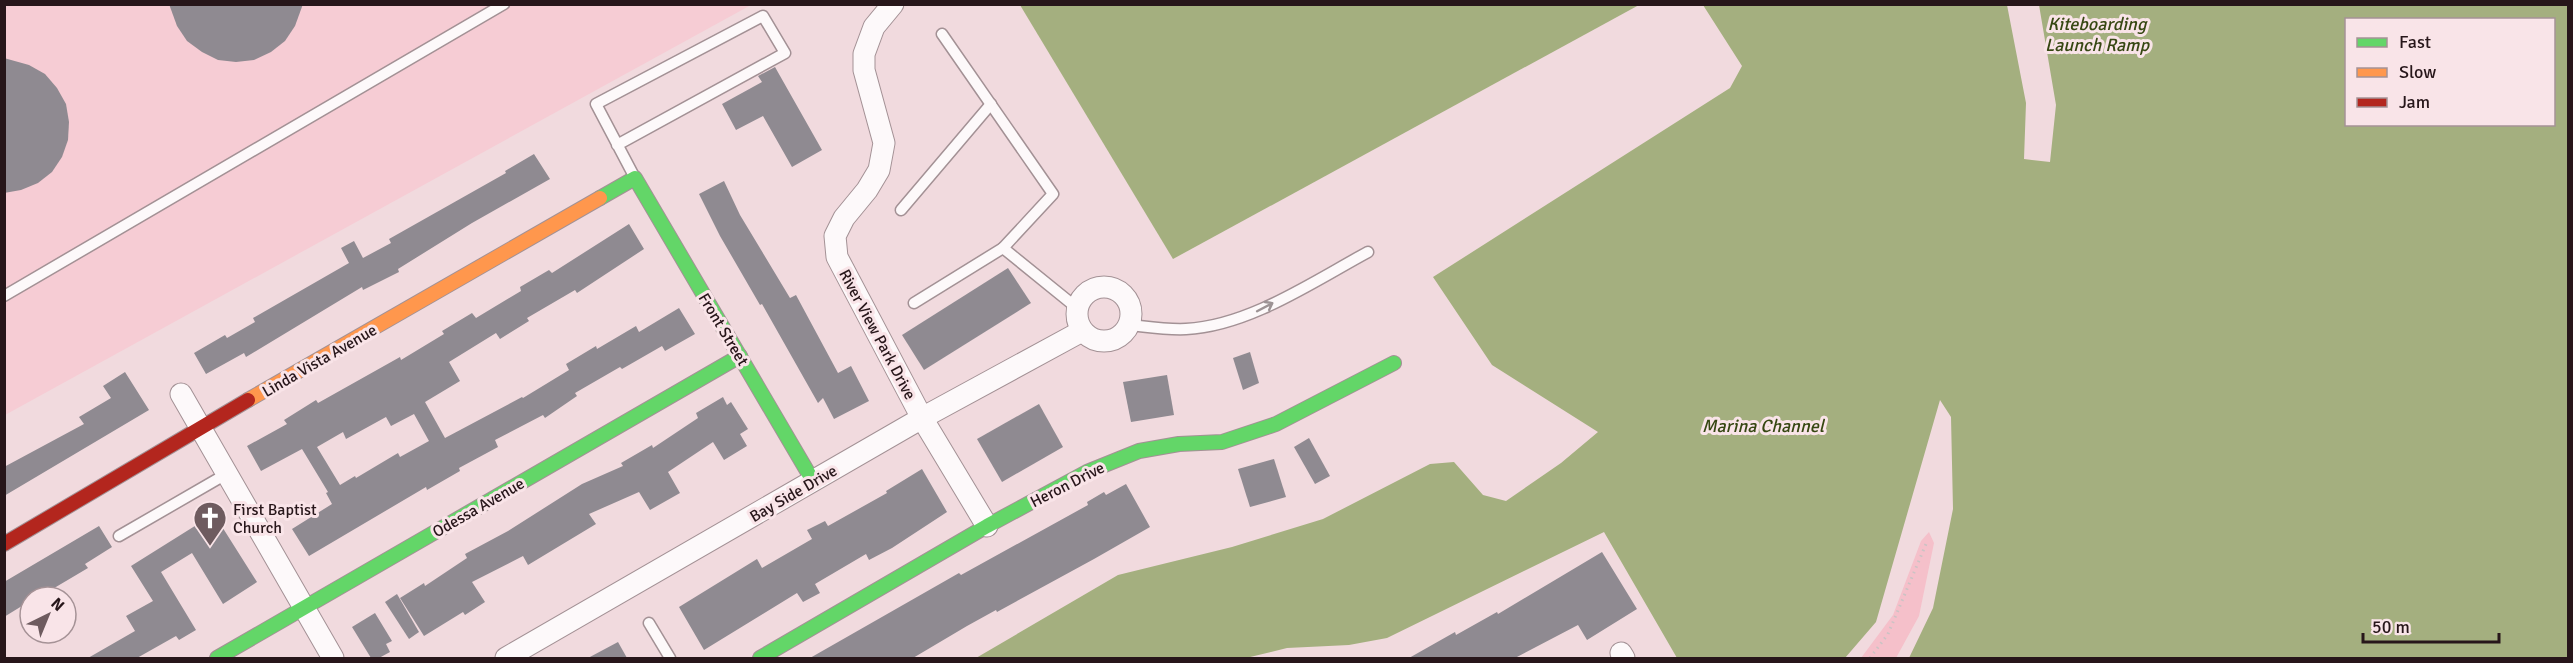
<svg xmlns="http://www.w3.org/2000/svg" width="2573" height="663" viewBox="0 0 2573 663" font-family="Signika,sans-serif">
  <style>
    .built { fill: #f6ccd4 }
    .green { fill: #f5c0ca }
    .water { fill: #a4af7f; fill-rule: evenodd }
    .building { fill: #8f8a91; fill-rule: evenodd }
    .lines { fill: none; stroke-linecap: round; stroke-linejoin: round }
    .lane-casing { stroke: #a39195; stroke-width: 13 }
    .street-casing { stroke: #a39195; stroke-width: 23 }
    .fast-casing { stroke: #a39195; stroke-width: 16 }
    .slow-casing { stroke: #a39195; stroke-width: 16 }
    .jam-casing { stroke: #a39195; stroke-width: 16 }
    .path { stroke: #cbc3c4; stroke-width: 3; stroke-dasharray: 1.5 4.5; stroke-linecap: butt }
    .lane { stroke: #fdf9fa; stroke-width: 10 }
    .street { stroke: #fdf9fa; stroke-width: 21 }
    .fast { stroke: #63d668; stroke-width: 14 }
    .slow { stroke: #ff974d; stroke-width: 14 }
    .jam { stroke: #b3261e; stroke-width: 14 }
    .oneway { stroke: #9d9395 }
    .labels { text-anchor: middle; stroke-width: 6; stroke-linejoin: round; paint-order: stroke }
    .street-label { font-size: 16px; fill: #27161a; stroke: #f9e4e8 }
    .poi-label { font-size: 16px; fill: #27161a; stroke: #f9e4e8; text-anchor: start }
    .water-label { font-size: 18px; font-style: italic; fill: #364712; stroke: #f9e4e8 }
  </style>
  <rect width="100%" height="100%" fill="#f1dade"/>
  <path class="built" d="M5 5H751L5 415Z"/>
  <path class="green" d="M1929 532 1934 543 1919 616 1896 658H1861L1893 615 1921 541Z"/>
  <g class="water">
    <path d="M1020 5H1639L1173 259Z"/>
    <path d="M1703 5H2007L2026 103 2024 159 2050 162 2056 105 2039 5H2568V658H1909L1933 608 1953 509 1951 417 1940 400 1876 622 1845 658H1677L1604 532 1387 638 1349 645 1287 648 1246 658H976L1118 575 1232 547 1323 519 1430 464 1454 462 1483 495 1506 501 1561 463 1598 432 1492 365 1433 277 1730 88 1742 66ZM2346 20H2554V124H2346Z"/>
  </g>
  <g class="building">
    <path d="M169 4H303L295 26 285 41 271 52 254 60 236 62 218 60 202 52 187 41 177 26Z"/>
    <path d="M4 58 29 65 45 74 57 88 66 104 69 122 68 140 62 157 52 172 38 183 21 190 4 193Z"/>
    <path d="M775 67 822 150 792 167 763 116 736 130 722 104 762 82 758 76Z"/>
    <path d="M534 154 550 179 472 223 398 269 399 272 363 290 362 287 246 357 244 353 206 374 194 353 225 335 227 338 255 322 253 318 349 263 341 248 354 241 363 258 391 243 389 239 506 173 505 171Z"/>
    <path d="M724 181 740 215 790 298 796 295 838 373 851 366 869 401 834 419 823 398 818 403 762 304 760 305 720 236 699 194Z"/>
    <path d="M629 224 644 249 577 293 575 290 527 318 529 321 500 339 496 333 449 362 460 381 425 402 445 438 522 397 523 398 569 370 566 364 596 346 597 349 636 326 639 332 679 308 695 334 665 351 662 346 622 369 620 367 575 393 577 396 545 418 543 415 495 440 498 447 459 468 460 471 427 490 426 487 309 556 292 529 332 504 326 493 328 492 302 449 261 471 247 446 287 424 284 420 316 400 318 403 400 357 401 360 444 334 442 331 472 313 476 318 521 291 520 287 549 270 552 273ZM414 414 429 441 400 457 398 453 356 478 355 476 340 485 317 447 343 432 346 439 386 417 391 426Z"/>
    <path d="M1008 268 1031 303 924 370 902 335Z"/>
    <path d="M1250 352 1259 383 1243 390 1233 358Z"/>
    <path d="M125 372 149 410 4 496V467L84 424 79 417 111 398 103 386Z"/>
    <path d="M1167 375 1174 415 1131 422 1123 382Z"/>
    <path d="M723 397 727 405 731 402 748 429 740 434 747 446 724 460 713 442 668 472 680 493 650 510 639 492 589 514 596 524 528 565 523 556 472 582 485 602 465 615 463 612 424 636 400 598 424 583 425 586 467 558 465 554 508 531 582 484 623 466 621 463 652 445 653 448 698 418 696 413Z"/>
    <path d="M1039 404 1063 447 1002 482 977 439Z"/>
    <path d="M1309 438 1330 476 1315 484 1294 447Z"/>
    <path d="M1274 459 1286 497 1250 507 1238 469Z"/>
    <path d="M922 469 947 512 892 548 869 560 866 554 815 584 820 593 803 602 797 593 704 650 679 607 757 559 762 568 812 539 807 530 825 521 828 526 887 493 886 491Z"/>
    <path d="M1126 484 1150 527 1094 559 997 612 996 610 967 626 913 658H810L938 585 959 573 961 575 1088 505 1087 502 1104 492 1106 495Z"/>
    <path d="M214 514 257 582 223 604 192 553 161 572 196 630 179 640 176 636 137 658H88L135 631 126 616 153 601 131 566Z"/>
    <path d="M99 526 112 547 85 564 88 568 39 597H30V601L4 617V582Z"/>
    <path d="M1602 552 1637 609 1587 640 1578 625 1515 658H1409L1455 632 1456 635 1497 612 1498 614Z"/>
    <path d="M397 594 419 632 409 639 385 602Z"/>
    <path d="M375 613 392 641 386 644 390 652 379 658H371L352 627Z"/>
    <path d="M618 642 627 658H588Z"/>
  </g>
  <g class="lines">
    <g class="lane-casing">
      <g id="lane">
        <path d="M942 34 1053 194 1003 248 1077 308"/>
        <path d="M617 145 785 53 763 16 596 104 635 178"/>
        <path d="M901 210 991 104"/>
        <path d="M4 296 504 4"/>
        <path d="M914 303 1003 248"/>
        <path d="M1131 325C1149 327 1168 330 1186 329 1249 326 1314 281 1368 252"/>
        <path d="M119 536 228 473"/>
        <path d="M649 623 670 658"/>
      </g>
    </g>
    <g class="street-casing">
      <g id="street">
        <path d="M893 4 874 27 864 54V70L884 143 879 170 867 190 844 218 835 236 837 257 922 418 987 526"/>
        <circle cx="1104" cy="314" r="27"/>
        <path d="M181 394 333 658"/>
        <path d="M1621 653 1624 658"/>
        <path d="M506 658 922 418 1082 331"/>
      </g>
    </g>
    <g class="fast-casing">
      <g id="fast">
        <path d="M600 198 635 178 813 481"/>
        <path d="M217 658 740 356"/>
        <path d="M760 658 987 526 1087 472 1139 451 1179 444 1222 442 1276 424 1394 363"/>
      </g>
    </g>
    <g class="slow-casing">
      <path id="slow" d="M248 400 600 198"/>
    </g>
    <g class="jam-casing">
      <path id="jam" d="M4 544 248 400"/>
    </g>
    <path class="path" d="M1870 658 1888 634 1926 544"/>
    <use href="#lane" class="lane"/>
    <use href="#street" class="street"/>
    <use href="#fast" class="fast"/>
    <use href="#slow" class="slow"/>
    <use href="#jam" class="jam"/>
  </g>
  <defs><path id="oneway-shaft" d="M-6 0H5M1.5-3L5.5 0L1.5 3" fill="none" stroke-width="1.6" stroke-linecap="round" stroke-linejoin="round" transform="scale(1.5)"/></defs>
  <use class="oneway" href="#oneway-shaft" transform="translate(1265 307) rotate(-28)"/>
  <defs>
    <g id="church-pin" transform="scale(1.725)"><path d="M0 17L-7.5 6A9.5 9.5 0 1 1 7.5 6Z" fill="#6e5b5f" stroke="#f9e4e8"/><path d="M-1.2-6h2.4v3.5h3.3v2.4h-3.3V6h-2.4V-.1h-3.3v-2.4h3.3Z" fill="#fff"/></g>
  </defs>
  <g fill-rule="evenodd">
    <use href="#church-pin" x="210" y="518"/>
  </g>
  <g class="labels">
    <g class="street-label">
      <text transform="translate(724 329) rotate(59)" y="6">Front Street</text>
      <text transform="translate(878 334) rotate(62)" y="6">River View Park Drive</text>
      <text transform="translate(319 360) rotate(-30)" y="6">Linda Vista Avenue</text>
      <text transform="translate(1067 484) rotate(-27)" y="6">Heron Drive</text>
      <text transform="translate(793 493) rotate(-30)" y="6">Bay Side Drive</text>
      <text transform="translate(478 507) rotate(-30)" y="6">Odessa Avenue</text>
    </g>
    <g class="poi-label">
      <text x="233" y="515">First Baptist<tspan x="233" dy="18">Church</tspan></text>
    </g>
    <g class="water-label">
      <text x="2097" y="30">Kiteboarding<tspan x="2097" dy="21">Launch Ramp</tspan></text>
      <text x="1763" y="432">Marina Channel</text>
    </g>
  </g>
  <rect width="2573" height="663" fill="none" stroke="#27161a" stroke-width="12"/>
  <rect x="2345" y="18" width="210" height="108" fill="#f9e4e8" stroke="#a59296" stroke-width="1.5"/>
  <rect x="2357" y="38" width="30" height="9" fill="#63d668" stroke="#a59296" stroke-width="1.5"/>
  <text x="2399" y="48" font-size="18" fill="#27161a">Fast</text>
  <rect x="2357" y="68" width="30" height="9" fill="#ff974d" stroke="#a59296" stroke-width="1.5"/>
  <text x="2399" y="78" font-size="18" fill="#27161a">Slow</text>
  <rect x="2357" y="98" width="30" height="9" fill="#b3261e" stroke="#a59296" stroke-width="1.5"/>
  <text x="2399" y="108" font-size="18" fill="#27161a">Jam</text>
  <g transform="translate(48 615) rotate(43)"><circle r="28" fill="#f9e4e8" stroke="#a59296" stroke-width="1.5"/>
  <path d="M0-4.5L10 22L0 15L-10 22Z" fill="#6e5b5f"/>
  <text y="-9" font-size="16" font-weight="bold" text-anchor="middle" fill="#27161a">N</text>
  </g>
  <path d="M2363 633v9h136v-9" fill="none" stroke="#27161a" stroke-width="3"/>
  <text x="2372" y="633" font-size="18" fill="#27161a" stroke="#f9e4e8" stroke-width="4.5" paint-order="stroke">50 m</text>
</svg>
